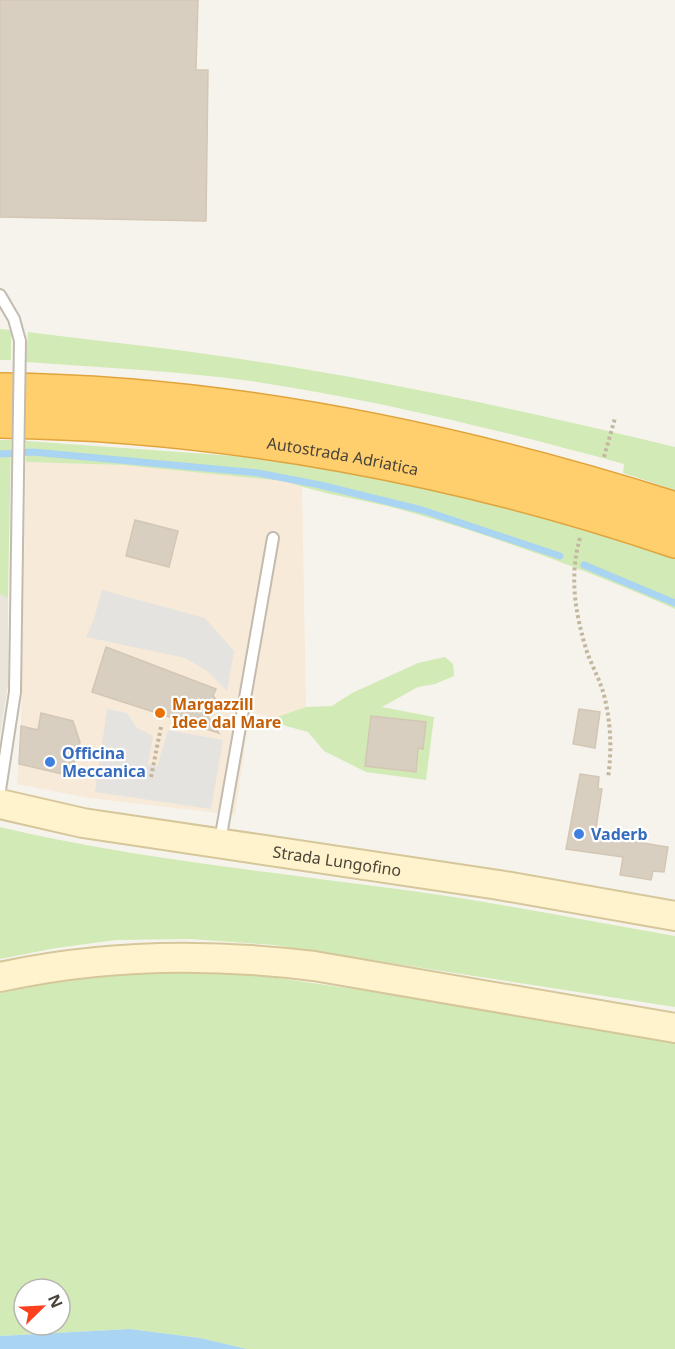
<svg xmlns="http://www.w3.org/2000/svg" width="675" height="1349" viewBox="0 0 675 1349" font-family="'Noto Sans',sans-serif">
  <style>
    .residential { fill: #eae5da }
    .commercial { fill: #f7ead8 }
    .green { fill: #d2eab5; fill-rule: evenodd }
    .parking { fill: #e5e3e0 }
    .water { fill: #a9d4f2 }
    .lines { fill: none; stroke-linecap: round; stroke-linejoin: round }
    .stream { stroke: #a9d4f2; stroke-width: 7 }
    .building { fill: #d8cfc1; stroke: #d3c7b4; stroke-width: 1.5 }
    .lane-casing { stroke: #c2bbae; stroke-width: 14 }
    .secondary-casing { stroke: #d6c79b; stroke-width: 32 }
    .highway-casing { stroke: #e0a43c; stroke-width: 36 }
    .path { stroke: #c4b79f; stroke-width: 4; stroke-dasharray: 3 3; stroke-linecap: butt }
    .lane { stroke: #fff; stroke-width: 10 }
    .secondary { stroke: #fff3cd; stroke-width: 28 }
    .highway { stroke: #ffcf6e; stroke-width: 33 }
    .lane-bridge-casing { stroke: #c2bbae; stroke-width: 14; stroke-linecap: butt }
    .lane-bridge { stroke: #fff; stroke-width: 10 }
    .food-dot { fill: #e8710a; stroke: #fff; stroke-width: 2 }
    .shop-dot { fill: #3f7fe0; stroke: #fff; stroke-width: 2 }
    .labels { text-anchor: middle; stroke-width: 4.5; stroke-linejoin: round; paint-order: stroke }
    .street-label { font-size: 16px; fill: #4b4439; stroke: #fff }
    .food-label { font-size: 16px; font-weight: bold; fill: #c56008; stroke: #fff; text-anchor: start }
    .shop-label { font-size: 16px; font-weight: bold; fill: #366cbe; stroke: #fff; text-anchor: start }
  </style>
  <rect width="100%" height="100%" fill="#f6f3ec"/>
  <path class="residential" d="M0 594 8 598V685L0 736Z"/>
  <path class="commercial" d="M26 462 122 465 223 474 284 481 302 487 306 707 274 718 250 712 235 815 89 798 17 784 21 726Z"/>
  <g class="green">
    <path d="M0 329 11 330V360H0Z"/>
    <path d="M28 332C90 340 152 346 213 355 368 377 523 410 675 447V490L623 473 624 464C503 431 382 401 257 382 181 371 103 368 26 362Z"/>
    <path d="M0 440H11L8 598 0 594Z"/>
    <path d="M26 441 263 458 331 466 462 493 675 555V609C590 571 502 539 413 513 371 500 326 496 284 481L122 465 26 462Z"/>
    <path d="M445 657 453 664 454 676 435 684 418 687 382 707 434 717 426 780 366 772 324 751 308 732 286 726 274 718 306 707 332 706 352 693 418 663Z"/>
    <path d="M0 827C136 859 274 872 412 891 500 903 587 921 675 936V1007L274 945 190 939 116 940 56 948 0 959Z"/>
    <path d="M110 971 236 972 374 992 675 1043V1349H247L200 1338 130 1329 0 1336V993ZM24 1289H60V1325H24Z"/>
  </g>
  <g class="parking">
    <path d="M102 590 205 618 234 651 227 691 206 670 185 658 86 637 94 619Z"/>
    <path d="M107 709 127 713 137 728 153 736 148 764 157 767 168 730 223 740 211 809 95 792Z"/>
  </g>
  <path class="water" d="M130 1329 200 1338 247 1349H0V1336Z"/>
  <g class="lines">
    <g class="stream">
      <path d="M0 454 33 452 258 473 320 485 422 510 560 556"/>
      <path d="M584 565 675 603"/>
    </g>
  </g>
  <g class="building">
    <path d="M0 0H198L196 70H208L206 221 0 217Z"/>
    <path d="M135 520 178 531 169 567 126 556Z"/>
    <path d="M106 647 216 689 213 696 221 705 208 717 219 733 92 692Z"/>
    <path d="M579 709 600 712 595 748 573 744Z"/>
    <path d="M41 713 73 721 80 742 71 776 19 764 21 726 38 730Z"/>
    <path d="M371 716 426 722 423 749 418 748 416 772 365 766Z"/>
    <path d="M580 774 599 777 598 789H602L595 835 668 847 664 872 653 871 651 880 620 875 623 857 566 849Z"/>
  </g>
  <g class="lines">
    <g class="lane-casing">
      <g id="lane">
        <path d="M0 295 14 319 20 341"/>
        <path d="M0 790 15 692 18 475"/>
        <path d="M220 841 273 538"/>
      </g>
    </g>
    <g class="secondary-casing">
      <g id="secondary">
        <path id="s1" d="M0 804 83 823 499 885 675 916"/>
        <path d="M0 977C104 954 209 953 314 966L675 1028"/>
      </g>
    </g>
    <g class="highway-casing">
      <g id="highway">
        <path d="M0 390C229 392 458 440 675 509"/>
        <path id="s2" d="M0 421C226 424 462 468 675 541"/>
      </g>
    </g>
    <g class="path">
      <path d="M604 457 615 418"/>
      <path d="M580 538C569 577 575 613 587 652 592 666 600 680 604 695 611 723 612 750 608 778"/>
      <path d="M151 777 161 727"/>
    </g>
    <use href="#lane" class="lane"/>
    <use href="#secondary" class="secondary"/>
    <use href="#highway" class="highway"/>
    <g class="lane-bridge-casing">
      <path id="lane-bridge" d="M18 475 20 341"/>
    </g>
    <use href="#lane-bridge" class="lane-bridge"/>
  </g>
  <circle class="food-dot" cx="160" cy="713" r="6"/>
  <g class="shop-dot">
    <circle cx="50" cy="762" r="6"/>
    <circle cx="579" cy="834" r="6"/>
  </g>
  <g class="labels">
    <g class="street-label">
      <text dy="6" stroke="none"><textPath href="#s2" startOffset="345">Autostrada Adriatica</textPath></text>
      <text dy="6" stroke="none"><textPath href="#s1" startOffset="342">Strada Lungofino</textPath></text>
    </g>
    <g class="food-label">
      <text x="172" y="710">Margazzill<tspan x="172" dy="18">Idee dal Mare</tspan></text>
    </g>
    <g class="shop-label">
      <text x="62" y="759">Officina<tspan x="62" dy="18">Meccanica</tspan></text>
      <text x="591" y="840">Vaderb</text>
    </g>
  </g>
  <g transform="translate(42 1307) rotate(66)"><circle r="28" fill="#ffffff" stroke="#b7b4b0" stroke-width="1.5"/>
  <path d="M0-4.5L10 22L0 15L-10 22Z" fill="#fc3f1d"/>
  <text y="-9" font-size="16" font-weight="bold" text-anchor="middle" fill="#4b4439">N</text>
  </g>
</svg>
